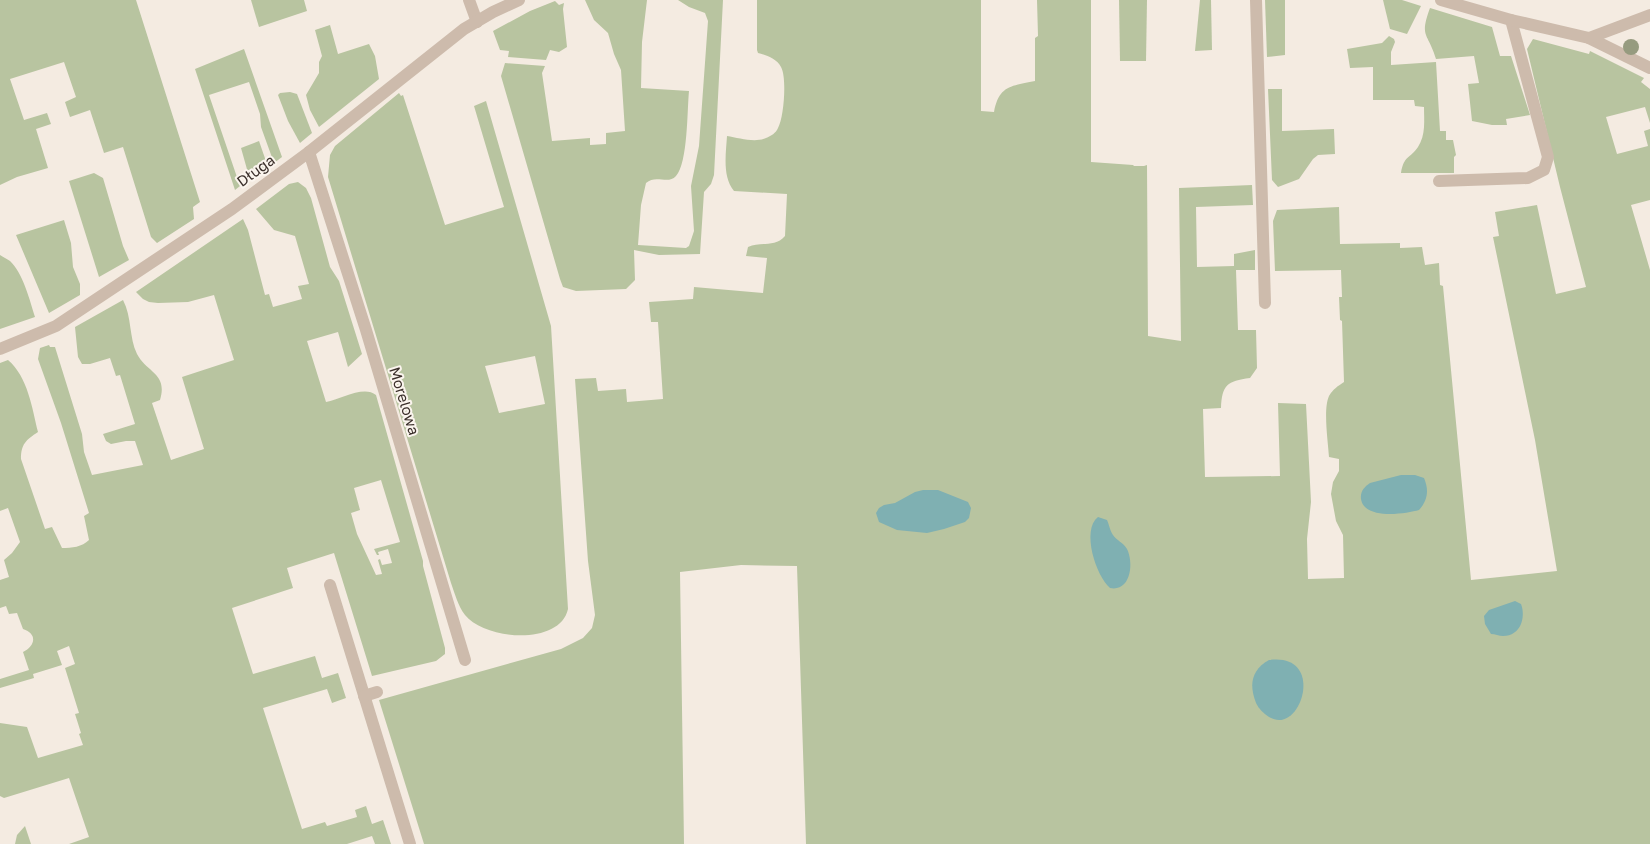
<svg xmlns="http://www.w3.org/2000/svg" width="1650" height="844" viewBox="0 0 1650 844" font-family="'Golos Text',sans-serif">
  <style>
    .green { fill: #b8c4a0; fill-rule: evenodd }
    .water { fill: #7fb0b2 }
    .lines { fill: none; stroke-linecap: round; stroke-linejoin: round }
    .service { stroke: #cdbbac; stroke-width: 12 }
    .minor { stroke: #cdbbac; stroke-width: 12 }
    .tree { fill: #969b7f }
    .labels { text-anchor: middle; stroke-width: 4; stroke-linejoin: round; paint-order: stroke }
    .street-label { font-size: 15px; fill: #3b302b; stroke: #fbf5ee }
  </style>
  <rect width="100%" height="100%" fill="#f4ebe1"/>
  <g class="green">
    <path d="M0 0H136L200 202 193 207 194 219 157 243 151 237 123 147 104 153 90 110 70 117 65 102 76 97 64 62 10 79 24 120 47 113 51 124 36 129 48 168 17 177 0 185Z"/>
    <path d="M251 0H304L307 11 259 27Z"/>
    <path d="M585 0H647L642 42 641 88 689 91C687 111 688 162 676 176 668 185 656 174 646 183L641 205 638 245 686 248 689 246 694 231 691 186 699 146 708 21 705 13 689 7 678 0H723L714 175 711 184 704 192 700 254 659 255 634 250 635 280 626 289 576 291 563 287 560 279 501 76 505 63 545 66 542 73 552 141 590 138V145L606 144V133L625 131 621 70 614 54 608 33 594 20Z"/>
    <path d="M757 0H981V111L994 112C999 86 1010 86 1035 81V38L1038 36 1037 0H1091V162L1133 165 1134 166H1144L1147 165 1148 336 1181 341 1179 188 1252 185 1253 205 1196 207 1197 267 1234 266V254L1255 250V270H1236L1238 330H1256L1257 368 1250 378C1227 381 1222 385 1221 408L1203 409 1205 477 1280 476 1278 403 1306 404 1311 502 1307 539 1308 579 1344 578 1343 535 1336 521 1331 494 1333 482 1339 471V459L1329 457C1328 441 1323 409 1329 396 1333 389 1338 386 1344 382L1342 321 1340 320 1339 297H1342L1341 270 1275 271 1273 221 1277 210 1339 207 1340 244 1400 243V248L1422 247 1425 265 1439 263 1440 285 1443 286 1471 580 1557 571 1535 440 1493 237 1499 236 1495 212 1537 205 1556 294 1586 287 1560 187 1527 49 1533 39 1589 54 1590 51 1644 78 1641 82 1650 89V123L1645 107 1606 117 1617 154 1648 146 1644 131 1650 129V200L1631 205 1650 270V844H806L797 566 741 565 680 572 684 844H424L379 700 561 649 583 638 592 628 595 615 588 561 575 379 596 378 598 391 626 389 627 402 663 399 658 322H651L649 302 693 299 694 287 763 293 767 258 746 256 748 247C761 241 775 248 785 236L787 194 734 191C722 177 726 153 727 136 739 138 755 143 766 138 771 136 776 133 778 128 784 118 787 77 781 67 777 59 766 55 758 53L757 50Z"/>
    <path d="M1119 0H1147L1146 61H1120Z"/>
    <path d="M1200 0H1211L1212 50 1195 51Z"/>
    <path d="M1265 0H1285V55L1267 57Z"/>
    <path d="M1383 0H1402L1421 6 1407 34 1390 29Z"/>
    <path d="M555 1 559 5 564 3 563 9 567 47 559 52 550 50 546 60 508 57 509 51 500 50 493 31 530 11Z"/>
    <path d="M1430 8 1492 27 1500 56H1511L1530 115 1506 119 1507 125H1492L1472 121 1468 84 1479 83 1474 56 1436 59C1428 32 1419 38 1430 8Z"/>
    <path d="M330 25 338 54 369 44 375 56 379 79 319 127 310 110 306 95 319 73V62L322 56 315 30Z"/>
    <path d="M1389 36 1394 39 1395 42 1391 52V65L1436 62 1440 131H1446V140H1453L1456 155 1454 157V173H1401C1404 155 1410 159 1418 147 1426 135 1424 120 1424 107L1415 106 1414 100H1373V67L1350 68 1347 49 1382 43Z"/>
    <path d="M244 49 282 157 274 163 261 127 260 114 249 82 209 95 240 186 235 190 195 69Z"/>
    <path d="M1282 89V131L1334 129 1335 154 1318 155 1313 159 1299 179 1278 187 1272 180 1268 89Z"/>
    <path d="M290 92 297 94 312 133 300 143 288 121 278 95 280 93Z"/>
    <path d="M399 93 401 96 403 95 445 225 504 207 474 106 486 101 551 326 568 609C560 646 485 640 465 615 458 606 455 594 451 583L328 177 330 155 335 146ZM535 356 545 404 499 413 485 366Z"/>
    <path d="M259 141 268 167 250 180 241 148Z"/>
    <path d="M94 173 103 178 123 246 129 260 99 277 69 181Z"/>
    <path d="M298 182 306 188 311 198 330 267 339 281 362 354 348 367 338 332 307 341 326 402C341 399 364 385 376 395L423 561V566L445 648V654L436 661 372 676 334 553 287 568 293 588 232 608 253 674 315 656 322 678 338 673 346 698 332 703 327 689 263 708 302 829 325 822 327 826 357 817 355 810 366 806 372 824 383 820 391 844H375L372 836 347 844H69L89 837 69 778 4 798 0 796V723L27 727 38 758 83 745 79 734 81 733 75 714 79 713 65 668 75 664 69 646 57 651 62 665 33 674 34 678 0 688V679L29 670 23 652C35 646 38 634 23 629L17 613 9 614 6 606 0 608V580L9 577 4 560 12 553 20 542 8 508 0 511V363L8 360C28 377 32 408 38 432 26 440 21 444 21 459L45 529 52 527 62 548C72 548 82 547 89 540L84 516 89 513 61 423 38 359 40 348 49 345 50 347H55L82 434 84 452 92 475 143 465 135 441H126L111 444 106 441 103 434 135 424 120 375 116 376 110 358 90 364H82L78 357 75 327 123 300C132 317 129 338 137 354 147 373 168 373 160 400L152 403 171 460 204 449 182 377 234 360 214 295 188 302 158 303 149 302 143 299 136 292 243 219 248 230 265 295 269 294 273 307 302 299 298 286 309 284 295 236 274 230 256 209 289 184ZM381 480 400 542 374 549 377 555H379L378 552 388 549 392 563 382 565 380 559 378 560 382 574 376 575 357 534 351 513 360 510 354 488Z"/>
    <path d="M64 220 71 243 73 267 80 284V295L49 313 16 235Z"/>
    <path d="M0 255C3 257 7 259 10 261 23 273 30 301 35 317L0 329Z"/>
    <path d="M25 826 31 844H15L17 835Z"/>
  </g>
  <g class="water">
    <path d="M1401 475H1415L1424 478C1429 490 1428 500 1419 510 1405 514 1364 520 1361 499 1360 492 1364 487 1370 483Z"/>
    <path d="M923 490H938L968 502 971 508 969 518 965 522 944 529 927 533 897 530 879 522 876 513 879 508 884 505 895 503 915 492Z"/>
    <path d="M1098 517 1107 520C1109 524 1110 531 1113 535 1116 540 1124 543 1127 549 1134 563 1131 592 1110 588 1096 576 1081 530 1098 517Z"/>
    <path d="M1515 601 1521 604C1526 617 1521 636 1503 636 1499 636 1495 634 1491 634L1485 624 1484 616 1489 610Z"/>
    <path d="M1269 660C1327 652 1301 737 1269 717 1263 713 1259 709 1256 703 1249 685 1251 670 1269 660Z"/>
  </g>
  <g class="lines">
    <g class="service">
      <path d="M1256 0 1265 303"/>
      <path d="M1439 181 1528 178 1544 170 1548 157 1511 20"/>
      <path d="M330 585 410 844"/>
      <path d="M364 696 377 692"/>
    </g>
    <g class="minor">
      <path d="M469 0 477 22"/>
      <path d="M1441 0 1511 20 1589 38 1650 68"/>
      <path d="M1589 38 1650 15"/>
      <path d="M309 152 366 330 465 660"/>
      <path d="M0 349 56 326 232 209 309 152 464 29 493 12 519 0"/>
    </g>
  </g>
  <circle class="tree" cx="1631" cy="47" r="8"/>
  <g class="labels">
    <g class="street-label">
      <text transform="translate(256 171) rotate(-36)" y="5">Długa</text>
      <text transform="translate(404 401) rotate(73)" y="5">Morelowa</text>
    </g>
  </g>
</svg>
